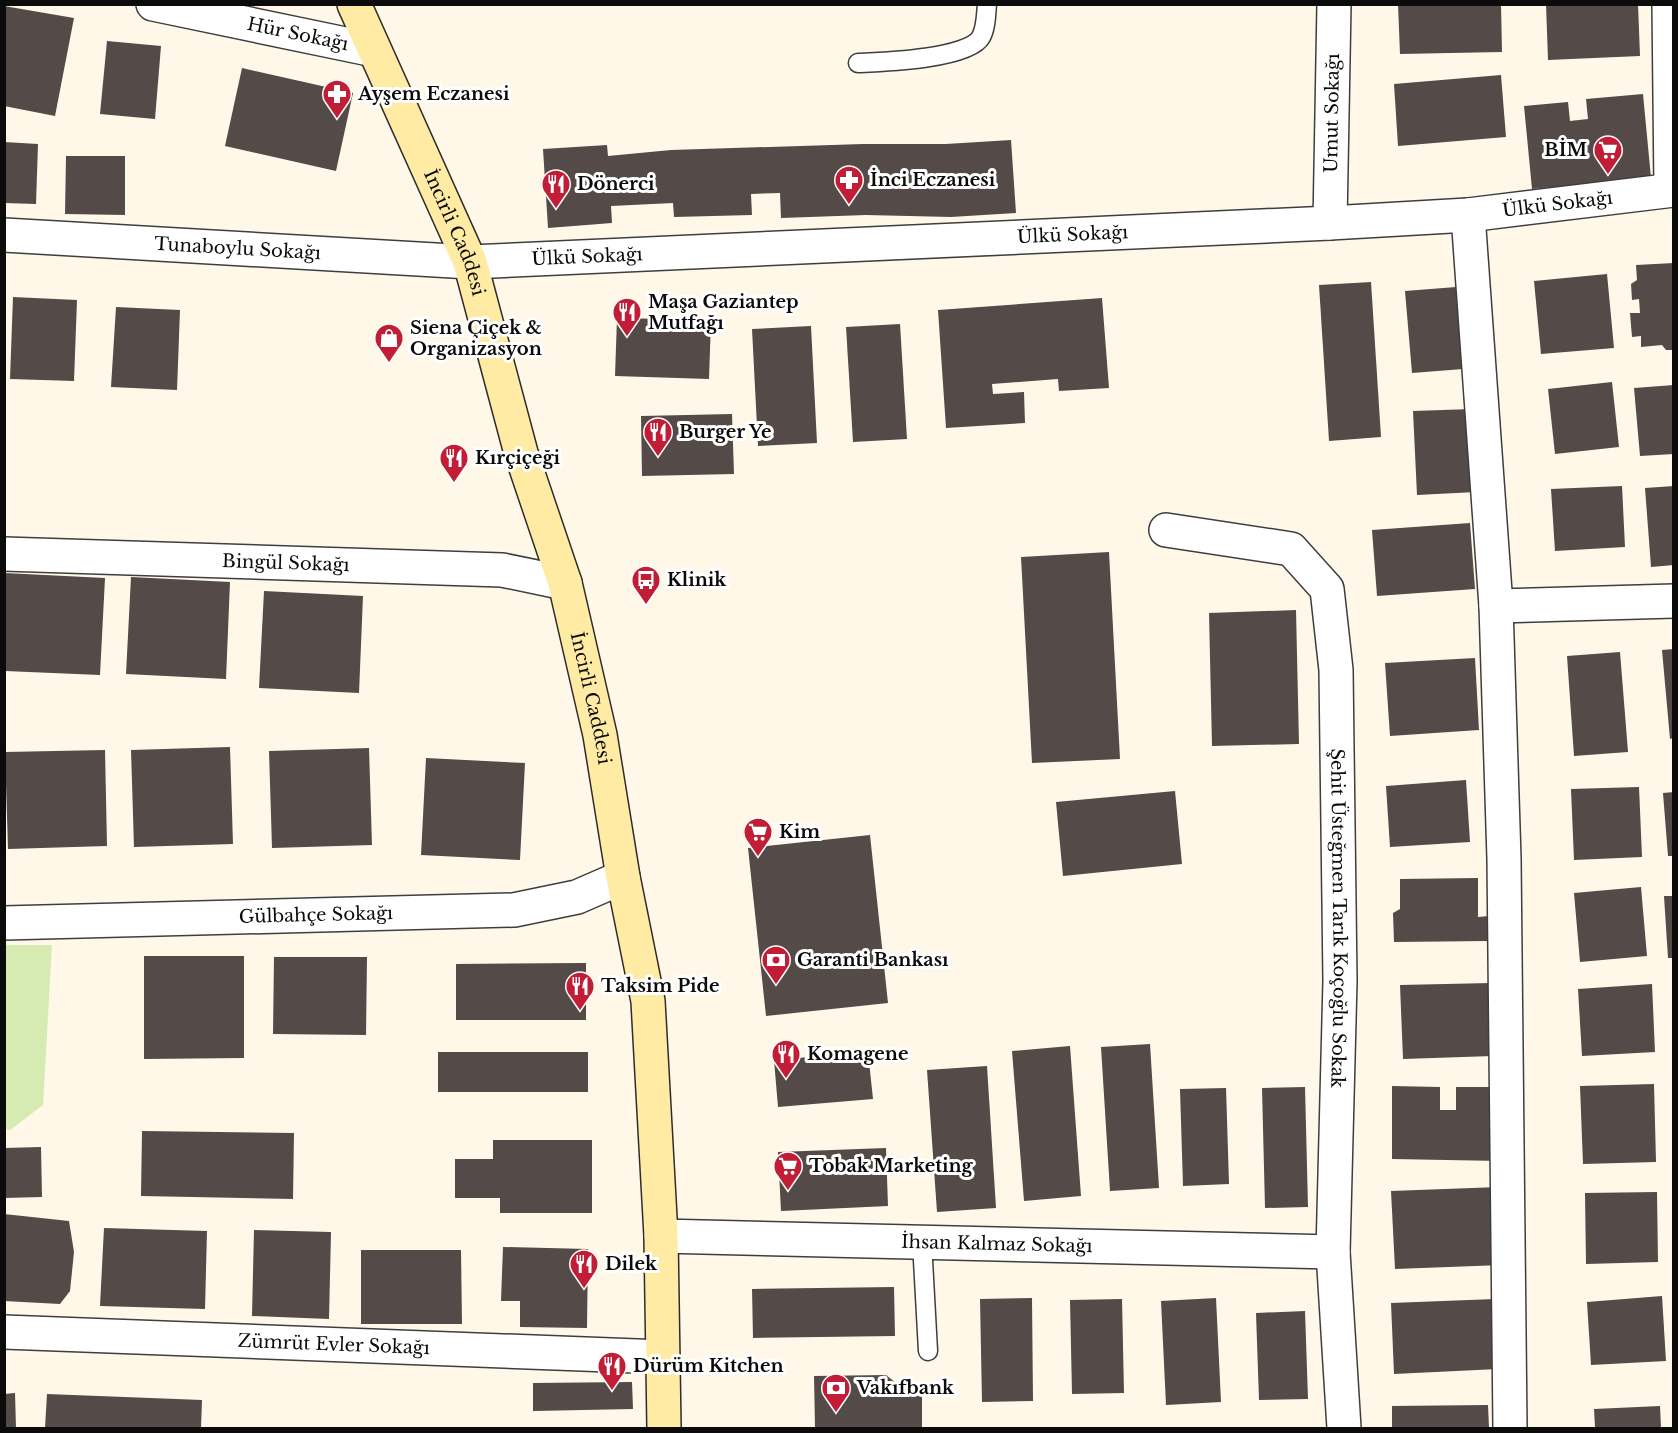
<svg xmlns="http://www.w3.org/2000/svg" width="1678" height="1433" viewBox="0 0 1678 1433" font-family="'Libre Baskerville',serif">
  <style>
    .green { fill: #d5ebb1 }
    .building { fill: #544a47 }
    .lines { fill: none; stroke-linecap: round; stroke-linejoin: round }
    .lane-casing { stroke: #3e3e3e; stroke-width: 21 }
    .street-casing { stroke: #3e3e3e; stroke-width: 36 }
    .secondary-casing { stroke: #2d2d2d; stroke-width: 36 }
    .lane { stroke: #fff; stroke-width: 18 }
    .street { stroke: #fff; stroke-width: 33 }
    .secondary { stroke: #ffeba4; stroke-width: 33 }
    .labels { text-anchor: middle; stroke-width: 6; stroke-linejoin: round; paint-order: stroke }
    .street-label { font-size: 18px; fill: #0b0b0b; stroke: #fff }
    .poi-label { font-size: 18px; font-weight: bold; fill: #0b0b0b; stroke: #fff; text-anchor: start }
  </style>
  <rect width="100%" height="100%" fill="#fff8e9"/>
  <path class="green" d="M5 945H52L43 1105 10 1130 4 1129Z"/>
  <g class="building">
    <path d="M1398 4H1501L1502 52 1400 54Z"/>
    <path d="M1546 4H1638L1640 56 1548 60Z"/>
    <path d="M4 6 74 18 55 116 4 106Z"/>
    <path d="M107 41 161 46 155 119 100 114Z"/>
    <path d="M242 68 353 93 336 171 225 146Z"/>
    <path d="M1501 75 1506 137 1398 146 1394 84Z"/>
    <path d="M1643 94 1651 178 1532 189 1524 106 1568 102 1570 121 1588 119 1586 99Z"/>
    <path d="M1011 140 1016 213 951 217 866 215 781 218 780 193 751 194 752 215 674 217 673 203 611 206 612 223 548 228 543 149 607 145 608 156 671 150 863 144H946Z"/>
    <path d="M4 142 38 144 36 204 4 203Z"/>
    <path d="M66 156H125V215L65 214Z"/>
    <path d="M1674 263V350H1666L1662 345 1641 347V336L1632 337 1630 313H1640L1639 299 1632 300 1631 284 1637 280 1636 265Z"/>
    <path d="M1607 274 1614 348 1541 354 1534 281Z"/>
    <path d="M1371 282 1381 437 1329 441 1319 285Z"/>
    <path d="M1456 287 1463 369 1412 373 1405 291Z"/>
    <path d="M13 297 77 300 74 381 10 379Z"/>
    <path d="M1102 298 1109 388 1059 391 1058 379 992 384 993 394 1024 392 1025 423 946 428 938 310Z"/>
    <path d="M116 307 180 310 177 390 111 387Z"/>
    <path d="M617 318 711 320 709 379 615 376Z"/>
    <path d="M900 324 907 439 853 442 846 327Z"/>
    <path d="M811 326 817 443 758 446 752 329Z"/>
    <path d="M1612 382 1619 447 1555 454 1548 389Z"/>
    <path d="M1674 385V454L1640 456 1634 388Z"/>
    <path d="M1472 409 1476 492 1417 495 1413 411Z"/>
    <path d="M732 414 734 474 642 476 641 416Z"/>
    <path d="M1622 486 1625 547 1555 551 1551 489Z"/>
    <path d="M1674 486V565L1651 567 1645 488Z"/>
    <path d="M1470 523 1475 589 1377 596 1372 530Z"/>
    <path d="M1109 552 1120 759 1032 763 1021 557Z"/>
    <path d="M5 573 105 578 100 675 5 671Z"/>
    <path d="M131 577 230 582 226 679 126 674Z"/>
    <path d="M264 591 363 596 359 693 259 688Z"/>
    <path d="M1296 610 1299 744 1212 746 1209 613Z"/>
    <path d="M1674 649V738L1670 739 1662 650Z"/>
    <path d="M1620 652 1628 752 1574 756 1567 656Z"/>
    <path d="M1475 658 1479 730 1390 736 1385 663Z"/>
    <path d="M230 747 233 844 134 847 131 750Z"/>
    <path d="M369 748 372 845 272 848 269 751Z"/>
    <path d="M105 750 107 846 8 849 5 752Z"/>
    <path d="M426 758 525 763 520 860 421 855Z"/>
    <path d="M1466 780 1470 842 1390 847 1386 786Z"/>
    <path d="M1639 787 1642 857 1574 860 1571 789Z"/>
    <path d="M1175 791 1182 864 1063 876 1056 802Z"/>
    <path d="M1674 792V856H1668L1663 793Z"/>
    <path d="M870 835 888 1003 766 1016 748 848Z"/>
    <path d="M1478 878V917L1489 916V941L1394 942 1393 913 1400 909V879Z"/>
    <path d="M1641 887 1647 956 1580 962 1574 893Z"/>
    <path d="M1664 896H1674V958H1668Z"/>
    <path d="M144 956H244V1058L144 1059Z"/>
    <path d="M274 957H367L366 1035 273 1034Z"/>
    <path d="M586 963V1020H456V964Z"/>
    <path d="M1491 983 1493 1056 1403 1059 1400 985Z"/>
    <path d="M1652 984 1655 1052 1582 1056 1578 989Z"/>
    <path d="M1150 1044 1159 1188 1110 1191 1101 1047Z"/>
    <path d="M1070 1046 1081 1196 1024 1201 1012 1051Z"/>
    <rect x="438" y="1052" width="150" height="40"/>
    <path d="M868 1052 873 1099 778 1107 774 1060Z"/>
    <path d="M987 1066 996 1208 937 1212 927 1070Z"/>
    <path d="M1654 1084 1656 1162 1583 1164 1580 1086Z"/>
    <path d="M1392 1086 1440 1087V1110H1456V1087H1501V1161L1392 1159Z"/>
    <path d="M1305 1087 1308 1207 1265 1208 1262 1088Z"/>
    <path d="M1226 1088 1229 1184 1183 1186 1180 1089Z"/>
    <path d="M142 1131 294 1133 293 1199 141 1196Z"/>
    <path d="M493 1140H592V1213H500V1198H455V1159H493Z"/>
    <path d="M41 1147 42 1197 4 1198V1148Z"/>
    <path d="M886 1148 888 1206 781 1211 778 1152Z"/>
    <path d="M1499 1187 1502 1265 1395 1269 1391 1191Z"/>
    <path d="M1657 1192 1658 1262 1586 1264 1585 1193Z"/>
    <path d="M4 1214 69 1221 74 1252 70 1291 60 1304 4 1301Z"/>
    <path d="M104 1228 207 1231 205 1309 100 1306Z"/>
    <path d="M254 1230 331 1232 329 1319 252 1316Z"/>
    <path d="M503 1247 588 1249 587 1328 520 1327V1301H501Z"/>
    <path d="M361 1250H461L462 1324H361Z"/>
    <path d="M894 1287 895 1336 753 1338 752 1289Z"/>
    <path d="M1662 1296 1666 1361 1591 1365 1587 1302Z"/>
    <path d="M1032 1298 1033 1401 982 1402 980 1299Z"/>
    <path d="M1216 1298 1221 1402 1166 1405 1161 1301Z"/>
    <path d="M1122 1299 1124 1393 1072 1394 1070 1300Z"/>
    <path d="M1495 1299 1498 1369 1394 1374 1391 1303Z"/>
    <path d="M1305 1311 1308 1399 1259 1400 1256 1313Z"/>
    <path d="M886 1375 901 1387 922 1390V1428H815L814 1376Z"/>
    <path d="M632 1382 633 1409 533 1411V1383Z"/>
    <path d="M15 1393 16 1428H4V1394Z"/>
    <path d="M47 1394 202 1400 201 1428H45Z"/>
    <path d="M1488 1405 1489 1428H1392V1406Z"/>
    <path d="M1660 1406 1661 1428H1595L1594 1409Z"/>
  </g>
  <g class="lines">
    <g class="lane-casing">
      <g id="lane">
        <path d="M858 63C882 62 969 59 981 37 986 28 986 15 987 4"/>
        <path d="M922 1242 928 1351"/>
      </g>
    </g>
    <g class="street-casing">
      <g id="street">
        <path id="s1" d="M153 4 374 50"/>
        <path d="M1669 4 1671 190"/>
        <path d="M1468 215 1496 606 1504 859 1510 1428"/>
        <path id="s2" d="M1330 223 1334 4"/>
        <path id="s3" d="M4 235 470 262 1330 223 1468 215 1674 190"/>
        <path id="s4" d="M1166 530 1291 549 1327 589 1336 670 1340 981 1333 1252 1344 1428"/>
        <path id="s5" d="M4 554 502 570 565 583"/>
        <path d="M1496 606 1674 601"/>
        <path id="s6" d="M4 923 514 910 577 897 623 877"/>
        <path id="s7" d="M661 1236 1333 1252"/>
        <path id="s8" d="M4 1332 663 1357"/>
      </g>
    </g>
    <g class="secondary-casing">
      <g id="secondary">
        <path id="s9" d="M354 4 470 262 521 453 565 583 600 735 623 877 648 1001 661 1236 664 1428"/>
      </g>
    </g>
    <use href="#lane" class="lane"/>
    <use href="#street" class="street"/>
    <use href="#secondary" class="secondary"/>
  </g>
  <defs>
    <g id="pharmacy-pin" transform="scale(1.5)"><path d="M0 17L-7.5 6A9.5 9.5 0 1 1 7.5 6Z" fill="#c11d37" stroke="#fff"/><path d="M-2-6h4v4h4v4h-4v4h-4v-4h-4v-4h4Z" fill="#fff"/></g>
    <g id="supermarket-pin" transform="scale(1.5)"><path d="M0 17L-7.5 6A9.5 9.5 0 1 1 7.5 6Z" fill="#c11d37" stroke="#fff"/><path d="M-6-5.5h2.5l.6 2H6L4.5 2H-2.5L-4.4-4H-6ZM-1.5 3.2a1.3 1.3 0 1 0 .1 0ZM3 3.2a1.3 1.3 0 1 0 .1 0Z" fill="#fff"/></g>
    <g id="restaurant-pin" transform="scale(1.5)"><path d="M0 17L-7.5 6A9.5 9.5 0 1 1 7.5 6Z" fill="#c11d37" stroke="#fff"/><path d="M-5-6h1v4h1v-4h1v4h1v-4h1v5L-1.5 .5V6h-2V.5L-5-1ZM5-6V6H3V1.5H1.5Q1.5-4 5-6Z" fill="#fff"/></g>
    <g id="shop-pin" transform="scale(1.5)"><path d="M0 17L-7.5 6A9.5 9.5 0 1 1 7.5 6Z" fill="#c11d37" stroke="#fff"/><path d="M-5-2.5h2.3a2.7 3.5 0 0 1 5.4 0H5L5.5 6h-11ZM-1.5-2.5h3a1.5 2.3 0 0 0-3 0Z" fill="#fff"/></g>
    <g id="bus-pin" transform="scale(1.5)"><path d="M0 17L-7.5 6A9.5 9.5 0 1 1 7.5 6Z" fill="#c11d37" stroke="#fff"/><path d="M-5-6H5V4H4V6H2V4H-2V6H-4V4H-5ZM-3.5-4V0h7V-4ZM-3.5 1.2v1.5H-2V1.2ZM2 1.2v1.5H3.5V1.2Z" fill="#fff"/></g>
    <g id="bank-pin" transform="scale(1.5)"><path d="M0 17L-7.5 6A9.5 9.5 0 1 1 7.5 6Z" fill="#c11d37" stroke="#fff"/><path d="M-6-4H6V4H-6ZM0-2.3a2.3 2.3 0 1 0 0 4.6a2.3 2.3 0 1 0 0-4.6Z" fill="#fff"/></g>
  </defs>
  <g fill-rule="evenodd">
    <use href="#pharmacy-pin" x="337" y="94"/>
    <use href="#supermarket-pin" x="1608" y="150"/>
    <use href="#pharmacy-pin" x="849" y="180"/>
    <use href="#restaurant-pin" x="556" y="184"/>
    <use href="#restaurant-pin" x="627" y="312"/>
    <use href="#shop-pin" x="389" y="338"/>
    <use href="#restaurant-pin" x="658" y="432"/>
    <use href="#restaurant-pin" x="454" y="458"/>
    <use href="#bus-pin" x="646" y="580"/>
    <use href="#supermarket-pin" x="758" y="832"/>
    <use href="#bank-pin" x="776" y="960"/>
    <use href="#restaurant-pin" x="580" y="986"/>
    <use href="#restaurant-pin" x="786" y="1054"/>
    <use href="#supermarket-pin" x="788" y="1166"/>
    <use href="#restaurant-pin" x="584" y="1264"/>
    <use href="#restaurant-pin" x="612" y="1366"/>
    <use href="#bank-pin" x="836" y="1388"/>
  </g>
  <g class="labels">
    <g class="street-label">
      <text dy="6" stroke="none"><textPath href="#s1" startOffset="148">Hür Sokağı</textPath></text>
      <text dy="6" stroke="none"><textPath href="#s2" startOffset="110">Umut Sokağı</textPath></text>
      <text dy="6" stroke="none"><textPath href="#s3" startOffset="1556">Ülkü Sokağı</textPath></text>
      <text dy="6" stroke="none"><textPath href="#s9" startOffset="250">İncirli Caddesi</textPath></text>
      <text dy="6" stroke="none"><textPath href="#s3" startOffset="1070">Ülkü Sokağı</textPath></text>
      <text dy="6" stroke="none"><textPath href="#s3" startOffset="234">Tunaboylu Sokağı</textPath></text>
      <text dy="6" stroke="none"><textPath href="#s3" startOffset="584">Ülkü Sokağı</textPath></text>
      <text dy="6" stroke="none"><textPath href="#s5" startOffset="282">Bingül Sokağı</textPath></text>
      <text dy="6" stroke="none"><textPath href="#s9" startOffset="736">İncirli Caddesi</textPath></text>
      <text dy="6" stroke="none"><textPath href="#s6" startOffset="312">Gülbahçe Sokağı</textPath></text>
      <text dy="6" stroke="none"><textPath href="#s4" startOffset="510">Şehit Üsteğmen Tarık Koçoğlu Sokak</textPath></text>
      <text dy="6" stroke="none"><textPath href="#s7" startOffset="336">İhsan Kalmaz Sokağı</textPath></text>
      <text dy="6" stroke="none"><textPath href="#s8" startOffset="330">Zümrüt Evler Sokağı</textPath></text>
    </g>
    <g class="poi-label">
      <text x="358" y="100">Ayşem Eczanesi</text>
      <text x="1587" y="156" text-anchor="end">BİM</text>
      <text x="870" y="186">İnci Eczanesi</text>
      <text x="577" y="190">Dönerci</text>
      <text x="648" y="308">Maşa Gaziantep<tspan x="648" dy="21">Mutfağı</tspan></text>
      <text x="410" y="334">Siena Çiçek &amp;<tspan x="410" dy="21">Organizasyon</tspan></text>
      <text x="679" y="438">Burger Ye</text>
      <text x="475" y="464">Kırçiçeği</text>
      <text x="667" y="586">Klinik</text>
      <text x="779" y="838">Kim</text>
      <text x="797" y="966">Garanti Bankası</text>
      <text x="601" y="992">Taksim Pide</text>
      <text x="807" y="1060">Komagene</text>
      <text x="809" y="1172">Tobak Marketing</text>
      <text x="605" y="1270">Dilek</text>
      <text x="633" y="1372">Dürüm Kitchen</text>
      <text x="857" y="1394">Vakıfbank</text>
    </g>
  </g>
  <rect width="1678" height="1433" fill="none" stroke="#0b0b0b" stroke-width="12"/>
</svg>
